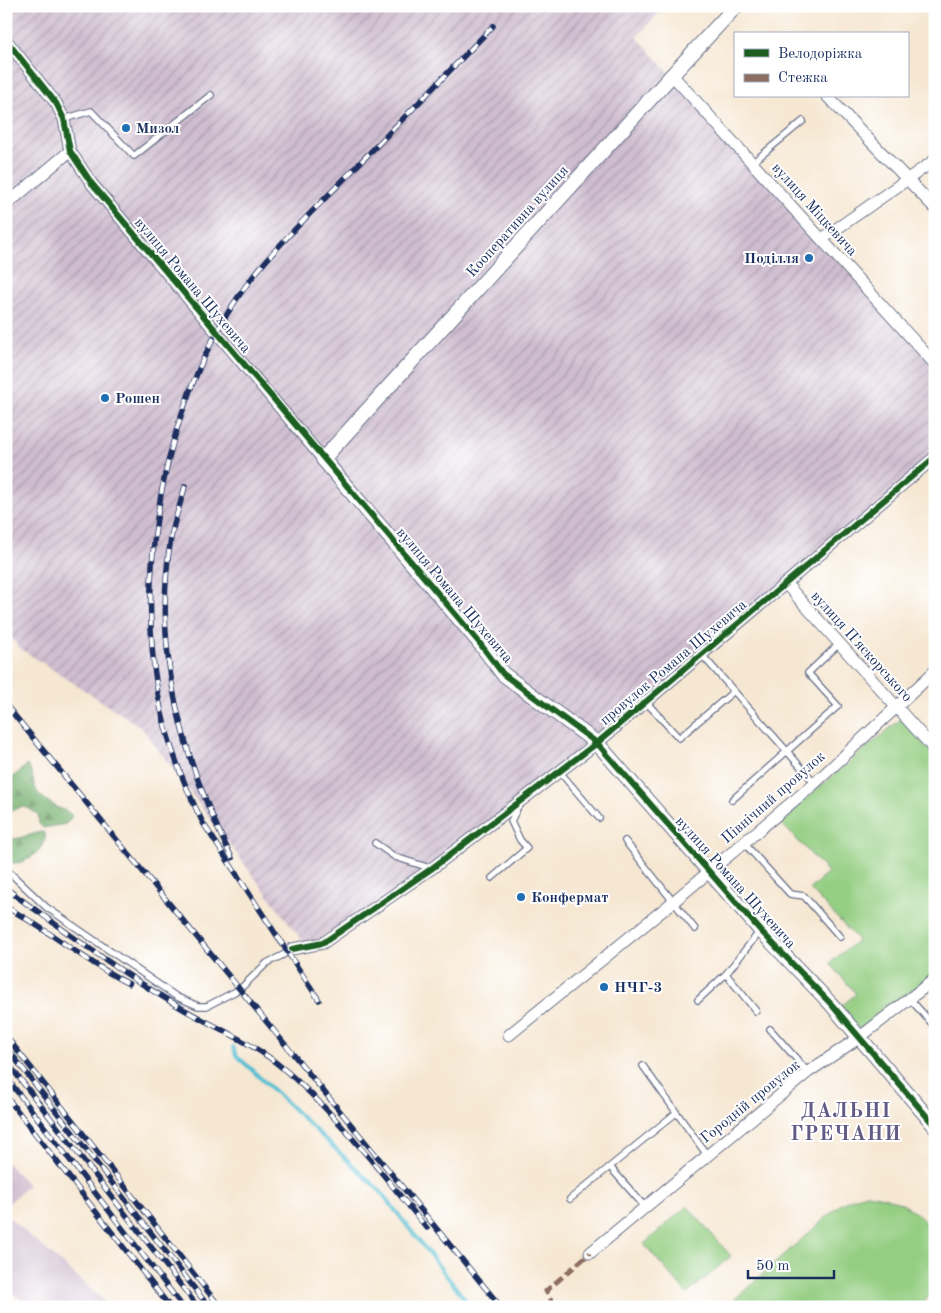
<svg xmlns="http://www.w3.org/2000/svg" width="941" height="1313" viewBox="0 0 941 1313" font-family="'Old Standard TT',serif">
  <style>
    .industrial { fill: url(#industrial-furrows) }
    .railway { fill: #cfbdcf }
    .forest { fill: url(#forest-firs); stroke: #497067 }
    .park { fill: #94ce82; stroke: #587e70 }
    .lines { fill: none; stroke-linecap: round; stroke-linejoin: round }
    .stream { stroke: #56bfd3; stroke-width: 4 }
    .service-casing { stroke: #686f87; stroke-width: 8 }
    .minor-casing { stroke: #686f87; stroke-width: 13 }
    .tertiary-casing { stroke: #686f87; stroke-width: 16 }
    .service { stroke: #fff; stroke-width: 5.5 }
    .minor { stroke: #fff; stroke-width: 11 }
    .tertiary { stroke: #fff; stroke-width: 14 }
    .rail-casing { stroke: #1b2f5e; stroke-width: 5.5 }
    .rail { stroke: #fff; stroke-width: 4; stroke-dasharray: 11; stroke-linecap: butt }
    .quiet { stroke: #8d6e63; stroke-width: 5; stroke-dasharray: 10 5; stroke-linecap: butt }
    .cycleway-casing { stroke: #fff; stroke-width: 9 }
    .cycleway { stroke: #1b5e20; stroke-width: 6 }
    .poi-dot { fill: #1f6fb2; stroke: #fff; stroke-width: 2 }
    .labels { text-anchor: middle; stroke-width: 4; stroke-linejoin: round; paint-order: stroke }
    .poi-label { font-size: 15px; font-weight: bold; fill: #1b2f5e; stroke: #fff; text-anchor: start }
    .street-label { font-size: 15px; fill: #1b2f5e; stroke: #fff }
    .district-label { font-size: 20px; font-weight: bold; letter-spacing: 1px; fill: #615b86; stroke: #fff }
  </style>
  <defs>
    <pattern id="industrial-furrows" width="10" height="10" patternUnits="userSpaceOnUse" patternTransform="scale(1.25)"><rect width="10" height="10" fill="#cfbdcf"/><path d="M-1 1l2-2M0 10L10 0M9 11l2-2" fill="none" stroke="#a79aab"/></pattern>
    <pattern id="forest-firs" width="22" height="20" patternUnits="userSpaceOnUse" patternTransform="scale(1.25)"><rect width="22" height="20" fill="#77b170"/><path d="M5 1l3.5 6h-7zM16 11l3.5 6h-7z" fill="#61905f"/></pattern>
  </defs>
  <rect width="100%" height="100%" fill="#fff"/>
  <filter id="ink" filterUnits="userSpaceOnUse"><feTurbulence type="fractalNoise" baseFrequency=".02" numOctaves="2"/><feDisplacementMap in="SourceGraphic" scale="10" xChannelSelector="R" yChannelSelector="G"/><feConvolveMatrix kernelMatrix="1 2 1 2 8 2 1 2 1" color-interpolation-filters="sRGB"/></filter>
  <filter id="wash" filterUnits="userSpaceOnUse"><feTurbulence type="fractalNoise" baseFrequency=".0096" numOctaves="4" result="noise"/><feDisplacementMap in="SourceGraphic" scale="20" xChannelSelector="R" yChannelSelector="G"/><feGaussianBlur stdDeviation="1.12" result="paint"/><feColorMatrix in="noise" values="0 0 0 0 0 0 0 0 0 0 0 0 0 0 0 0 0 1.4 0 .05"/><feComposite in="paint" operator="in"/></filter>
  <g filter="url(#wash)">
    <rect width="100%" height="100%" fill="#f6e7d2"/>
    <path class="industrial" d="M6 6H665L637 37 935 367V457L597 743 431 869 307 947 141 727 21 649 6 632Z"/>
    <g class="railway">
      <path d="M6 1162 28 1185 6 1206Z"/>
      <path d="M6 1215 52 1255 111 1307H32L6 1289Z"/>
    </g>
    <g class="forest">
      <path d="M27 765C36 776 31 785 39 794 43 798 50 803 55 806 61 810 68 810 72 816L66 824 43 828 39 824 38 815C24 804 21 805 6 815V783Z"/>
      <path d="M41 832 45 833C48 849 20 871 6 860V834L15 839Z"/>
    </g>
    <g class="park">
      <path d="M901 719 935 757V972L860 1030 840 1007 856 994 830 963 858 940 810 889 828 872 779 821Z"/>
      <path d="M866 1194C895 1197 927 1211 934 1242 936 1250 935 1258 935 1266 935 1286 935 1293 919 1307H726L841 1204 851 1199Z"/>
      <path d="M687 1206 731 1256 687 1294 644 1244Z"/>
    </g>
    <g class="lines">
      <path class="stream" d="M233 1047 236 1055 380 1191 471 1307"/>
    </g>
  </g>
  <g filter="url(#ink)">
    <g class="lines">
      <g class="service-casing">
        <g id="service">
          <path d="M64 119 91 111 134 156 211 95"/>
          <path d="M752 163 803 121"/>
          <path d="M702 655 815 783"/>
          <path d="M646 702 679 738 734 691"/>
          <path d="M559 771 599 818"/>
          <path d="M732 800 838 706 808 673 840 643"/>
          <path d="M625 841 695 929"/>
          <path d="M375 843 395 857 430 868"/>
          <path d="M744 843 790 894 804 896 840 937"/>
          <path d="M6 869 46 907 177 997 198 1006H207L240 989 267 963 283 955 292 949"/>
          <path d="M492 878 527 848 520 840 511 821 518 807"/>
          <path d="M726 974 756 1011"/>
          <path d="M910 999 935 1027"/>
          <path d="M698 1000 726 974 760 931"/>
          <path d="M770 1029 808 1072"/>
          <path d="M643 1066 707 1155"/>
          <path d="M610 1167 645 1207"/>
          <path d="M570 1199 676 1113"/>
        </g>
      </g>
      <g class="minor-casing">
        <g id="minor">
          <path d="M6 40 56 103 64 119 70 151 92 184 323 459"/>
          <path d="M672 75 935 364"/>
          <path d="M827 96 935 208"/>
          <path d="M6 205 70 151"/>
          <path d="M822 239 935 160"/>
          <path d="M786 584 935 750"/>
          <path d="M292 949 323 943 431 869 597 743 935 457"/>
          <path d="M509 1035 673 902 815 783 935 671"/>
          <path d="M590 1253 808 1072 860 1037 935 979"/>
        </g>
      </g>
      <g class="tertiary-casing">
        <path id="tertiary" d="M736 6 672 75 323 459 478 641 503 674 597 743 761 931 831 1004 935 1126"/>
      </g>
      <use href="#service" class="service"/>
      <use href="#minor" class="minor"/>
      <use href="#tertiary" class="tertiary"/>
      <g class="rail-casing">
        <g id="rail">
          <path d="M185 486C181 503 174 520 171 538 152 649 182 759 232 858"/>
          <path d="M6 705 501 1307"/>
          <path d="M6 888C22 901 39 912 55 924 95 953 135 981 178 1006 208 1024 241 1037 270 1058 328 1102 380 1172 427 1228"/>
          <path d="M6 907C49 930 86 962 129 984"/>
          <path d="M319 1000 203 823C182 781 164 735 157 688 135 555 170 380 255 274 283 239 316 208 347 176 396 126 445 76 493 26"/>
          <path d="M6 1036 220 1307"/>
          <path d="M6 1047 209 1307"/>
          <path d="M6 1061 198 1307"/>
          <path d="M6 1077 183 1307"/>
          <path d="M6 1096 170 1307"/>
        </g>
      </g>
      <use href="#rail" class="rail"/>
      <path class="quiet" d="M555 1307 546 1291 590 1253"/>
      <g class="cycleway-casing">
        <g id="cycleway">
          <path d="M6 40 56 103 64 119 70 151 92 184 478 641 503 674 597 743 761 931 831 1004 935 1126"/>
          <path d="M292 949 323 943 431 869 597 743 935 457"/>
        </g>
      </g>
      <use href="#cycleway" class="cycleway"/>
    </g>
  </g>
  <g class="poi-dot">
    <circle cx="126" cy="128" r="5"/>
    <circle cx="809" cy="258" r="5"/>
    <circle cx="105" cy="398" r="5"/>
    <circle cx="521" cy="897" r="5"/>
    <circle cx="604" cy="987" r="5"/>
  </g>
  <g class="labels">
    <g class="poi-label">
      <text x="136" y="133">Мизол</text>
      <text x="799" y="263" text-anchor="end">Поділля</text>
      <text x="115" y="403">Рошен</text>
      <text x="531" y="902">Конфермат</text>
      <text x="614" y="992">НЧГ-3</text>
    </g>
    <g class="street-label">
      <text transform="translate(815 209) rotate(48)" y="5">вулиця Міцкевича</text>
      <text transform="translate(517 221) rotate(-48)" y="5">Кооперативна вулиця</text>
      <text transform="translate(193 285) rotate(50)" y="5">вулиця Романа Шухевича</text>
      <text transform="translate(455 595) rotate(50)" y="5">вулиця Романа Шухевича</text>
      <text transform="translate(862 646) rotate(48)" y="5">вулиця Пʼяскорського</text>
      <text transform="translate(673 662) rotate(-40)" y="5">провулок Романа Шухевича</text>
      <text transform="translate(773 797) rotate(-41)" y="5">Північний провулок</text>
      <text transform="translate(736 882) rotate(48)" y="5">вулиця Романа Шухевича</text>
      <text transform="translate(750 1101) rotate(-39)" y="5">Городній провулок</text>
    </g>
    <g class="district-label">
      <text x="846" y="1117">ДАЛЬНІ<tspan x="846" dy="23">ГРЕЧАНИ</tspan></text>
    </g>
  </g>
  <rect width="941" height="1313" fill="none" stroke="#fff" stroke-width="25"/>
  <rect x="734" y="32" width="175" height="65" fill="#ffffff" stroke="#a4acbf"/>
  <rect x="744" y="49" width="25" height="8" fill="#1b5e20" stroke="#a4acbf"/>
  <text x="778" y="58" font-size="15" fill="#1b2f5e">Велодоріжка</text>
  <rect x="744" y="74" width="25" height="8" fill="#8d6e63" stroke="#a4acbf"/>
  <text x="778" y="82" font-size="15" fill="#1b2f5e">Стежка</text>
  <path d="M748 1270v8h86v-8" fill="none" stroke="#1b2f5e" stroke-width="2.5"/>
  <text x="756" y="1270" font-size="15" fill="#1b2f5e" stroke="#ffffff" stroke-width="4" paint-order="stroke">50 m</text>
</svg>
